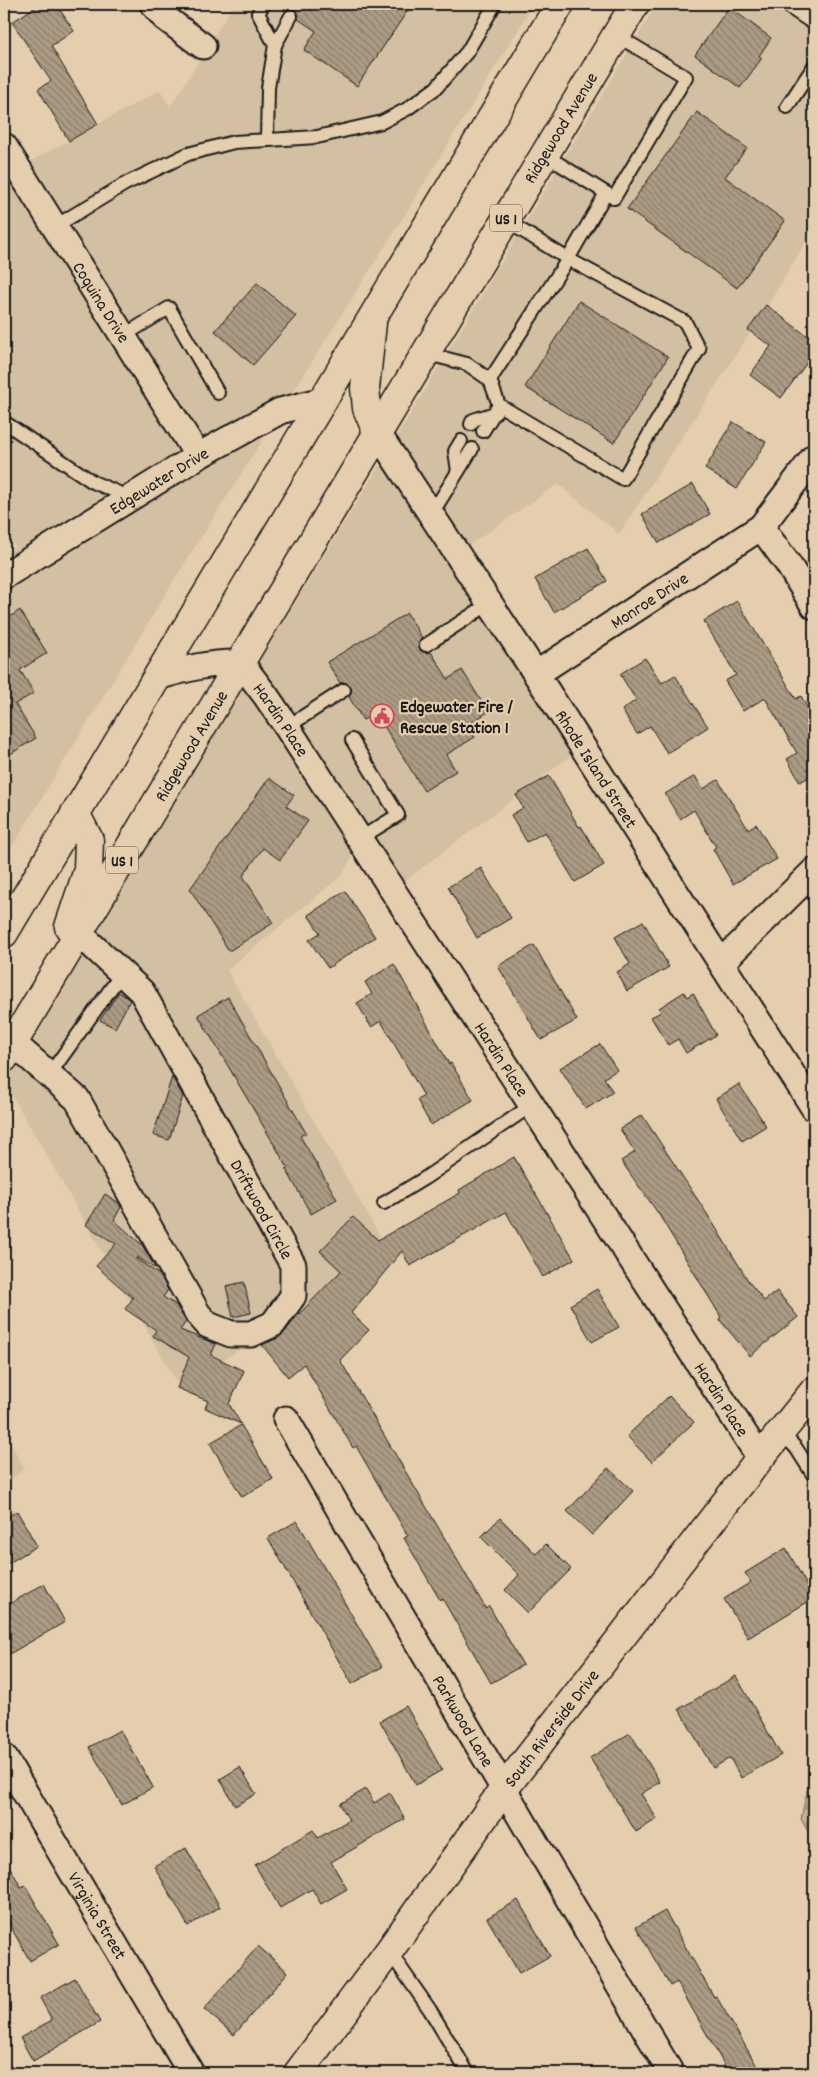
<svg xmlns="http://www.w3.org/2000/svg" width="818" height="2077" viewBox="0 0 818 2077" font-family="Dekko,sans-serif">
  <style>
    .built { fill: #d3bfa1 }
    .wetland { fill: url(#wetland-marsh); stroke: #706658 }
    .water { fill: url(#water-waves); stroke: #665e52 }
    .building { fill: url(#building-back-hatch); stroke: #1c1c1c }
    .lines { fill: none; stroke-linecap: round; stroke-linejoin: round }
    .lane-casing { stroke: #1c1c1c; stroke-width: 16 }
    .street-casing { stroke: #1c1c1c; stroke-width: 29 }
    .secondary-casing { stroke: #1c1c1c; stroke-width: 31 }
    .primary-casing { stroke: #1c1c1c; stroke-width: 31 }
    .lane { stroke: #e4cead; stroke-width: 12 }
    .street { stroke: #e4cead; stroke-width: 25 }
    .secondary { stroke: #e4cead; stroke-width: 28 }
    .primary { stroke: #e4cead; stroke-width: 28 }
    .labels { text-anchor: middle; stroke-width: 4.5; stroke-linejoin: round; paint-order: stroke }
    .shield { fill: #e4cead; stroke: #585148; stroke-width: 1 }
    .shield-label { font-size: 16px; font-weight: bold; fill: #1c1c1c }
    .street-label { font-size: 18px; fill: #1c1c1c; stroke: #e4cead }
    .poi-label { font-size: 18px; font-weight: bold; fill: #1c1c1c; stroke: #e4cead; text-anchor: start }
  </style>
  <defs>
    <pattern id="wetland-marsh" width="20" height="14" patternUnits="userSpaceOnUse" patternTransform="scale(1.25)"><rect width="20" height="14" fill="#c3b195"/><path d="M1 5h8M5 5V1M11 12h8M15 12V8" fill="none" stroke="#9e8f79"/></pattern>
    <pattern id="water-waves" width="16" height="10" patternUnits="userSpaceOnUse" patternTransform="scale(1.25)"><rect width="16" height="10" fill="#978a76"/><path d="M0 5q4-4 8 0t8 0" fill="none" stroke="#7a7060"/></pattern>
    <pattern id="building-back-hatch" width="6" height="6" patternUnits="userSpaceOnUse" patternTransform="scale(1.25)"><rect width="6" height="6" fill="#ac9c85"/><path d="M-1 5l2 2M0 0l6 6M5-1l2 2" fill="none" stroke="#8b7e6c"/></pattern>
  </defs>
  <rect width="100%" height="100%" fill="#e4cead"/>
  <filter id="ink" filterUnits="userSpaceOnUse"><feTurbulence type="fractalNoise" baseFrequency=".02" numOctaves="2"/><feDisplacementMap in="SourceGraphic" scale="10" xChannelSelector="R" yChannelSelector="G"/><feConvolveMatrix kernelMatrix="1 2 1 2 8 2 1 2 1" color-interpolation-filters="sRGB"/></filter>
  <g filter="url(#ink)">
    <g class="built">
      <path d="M234 4H534L404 216 176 577 4 860V555L15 547 4 529V176L160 90 170 107Z"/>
      <path d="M657 4H814V148L808 159 814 166V228L763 313 619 534 558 484 459 552 577 751 382 898 356 851 342 875 227 970 389 1252 180 1388 4 1081 76 959 370 481Z"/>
      <path d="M4 1432 24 1468 4 1485Z"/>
    </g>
    <path class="wetland" d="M814 1758V1842L801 1819Z"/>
    <path class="water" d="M814 2052V2073H805Z"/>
    <g class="building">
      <path d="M40 4H56L74 31 51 46 98 124 69 141 38 89 51 81 12 22Z"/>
      <path d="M276 4H412L357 86 304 50 316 31 298 19V12L295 9 290 8 286 10Z"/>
      <path d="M729 7 771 38 759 56 762 58 740 88 695 55Z"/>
      <path d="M697 112 747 148 725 177 785 221 737 288 627 209Z"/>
      <path d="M257 283 296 316 253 365 215 331Z"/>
      <path d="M579 301 668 357 614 443 525 387Z"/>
      <path d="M766 305 814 341V353L781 398 750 375 771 346 748 330Z"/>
      <path d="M733 422 766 442 737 489 705 469Z"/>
      <path d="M693 484 710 514 659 543 642 514Z"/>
      <path d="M588 548 607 581 554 612 535 579Z"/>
      <path d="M737 601 796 699 801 696 814 720V783L811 776 800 782 787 759 797 753 765 698 743 711 725 681 736 675 704 621Z"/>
      <path d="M20 610 47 653 20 670 34 693 15 704 36 738 4 758V621Z"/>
      <path d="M407 613 422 638 419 642 420 650 426 653 431 652 448 679 462 670 488 712 467 725 475 737 446 755 456 771 424 791 376 713 363 720 349 697 351 693V686L347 683H340L327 662Z"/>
      <path d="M645 658 662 683 675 675 708 727 667 753 650 726 637 734 622 710 636 700 620 674Z"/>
      <path d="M549 776 579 827 581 826 604 865 575 882 545 832 527 842 511 815 523 808 516 795Z"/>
      <path d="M695 776 703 789 718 780 748 829 756 824 777 859 733 884 713 849 716 847 694 810 680 819 665 794Z"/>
      <path d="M269 778 294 795 286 806 308 821 280 860 263 848 243 876 273 923 229 951 190 889Z"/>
      <path d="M481 868 511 918 477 938 448 887Z"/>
      <path d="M345 891 375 937 328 968 309 940 320 933 308 915Z"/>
      <path d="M643 921 669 967 627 991 617 972 630 964 615 937Z"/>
      <path d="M534 945 577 1020 541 1040 498 966Z"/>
      <path d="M394 964 449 1064 451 1063 473 1100 431 1125 417 1100 424 1096 381 1021 371 1027 357 1003 372 994 365 982Z"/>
      <path d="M119 992 130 1000 115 1028 100 1020Z"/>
      <path d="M684 992 687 997 693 993 716 1035 686 1053 678 1039 668 1045 651 1017 661 1012 659 1008Z"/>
      <path d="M228 997 306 1133 300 1136 337 1199 311 1214 286 1169 288 1168 198 1015Z"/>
      <path d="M600 1044 617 1070 604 1078 613 1092 586 1109 560 1068Z"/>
      <path d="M172 1077 183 1096 169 1140 153 1135Z"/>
      <path d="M739 1084 766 1126 742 1141 716 1099Z"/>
      <path d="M642 1115 711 1220 749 1282 764 1301 777 1291 798 1317 750 1356 719 1319 721 1317 658 1213 621 1161 635 1152 620 1129Z"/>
      <path d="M514 1157 574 1259 543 1277 506 1212 410 1266 402 1251 351 1313 369 1330 340 1360 486 1609 489 1606 523 1665 491 1683 442 1598 440 1600 404 1538 408 1536 356 1446 353 1448 304 1364 288 1377 262 1345 278 1338 284 1333 298 1315 341 1271 320 1251 353 1217 378 1240 460 1193 459 1190Z"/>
      <path d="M105 1194 119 1203 121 1207 114 1220 142 1245 155 1267 154 1268 137 1257 136 1259 160 1275 168 1290 163 1297 176 1305 186 1322 180 1330 216 1344 211 1355 244 1371 229 1404 241 1424 205 1408 208 1401 177 1388 189 1357 153 1336 156 1330 125 1309 133 1298 96 1266 116 1244 86 1225Z"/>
      <path d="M244 1282 251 1313 233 1317 226 1286Z"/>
      <path d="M597 1289 619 1327 592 1342 570 1305Z"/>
      <path d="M669 1396 694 1422 652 1462 627 1436Z"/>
      <path d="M241 1425 273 1479 242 1497 210 1443Z"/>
      <path d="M608 1468 633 1491 592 1535 567 1511Z"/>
      <path d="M17 1511 37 1546 4 1566V1519Z"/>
      <path d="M500 1518 536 1554 546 1544 571 1569 528 1613 505 1590 519 1575 481 1537Z"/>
      <path d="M297 1521 382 1667 352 1684 268 1538Z"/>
      <path d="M786 1548 814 1598 748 1638 724 1599 751 1582 745 1573Z"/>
      <path d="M44 1584 65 1622 4 1657V1607Z"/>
      <path d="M736 1676 781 1755 741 1778 730 1758 713 1768 679 1709Z"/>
      <path d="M406 1706 442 1770 416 1785 380 1721Z"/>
      <path d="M120 1730 153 1787 122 1805 89 1747Z"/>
      <path d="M630 1733 660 1782 641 1794 657 1819 636 1832 590 1758Z"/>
      <path d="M240 1767 256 1794 235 1806 220 1779Z"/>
      <path d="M366 1789 374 1803 390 1793 405 1819 331 1862 347 1889 321 1904 312 1889 280 1908 255 1865 313 1830 318 1838 349 1820 340 1804Z"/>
      <path d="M186 1848 220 1907 188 1926 154 1866Z"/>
      <path d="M4 1857 21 1887 25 1885 59 1944 30 1961 4 1915Z"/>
      <path d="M518 1900 550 1956 519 1973 487 1918Z"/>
      <path d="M665 1911 714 1997 716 1996 761 2073H729L677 1982 670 1986 636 1927Z"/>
      <path d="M258 1946 288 1972 234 2035 204 2009Z"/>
      <path d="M75 1978 100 2022 33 2061 20 2038 52 2020 40 1998Z"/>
    </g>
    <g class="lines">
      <g class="lane-casing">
        <g id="lane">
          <path d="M264 4 258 13 275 45"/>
          <path d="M787 107 814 66"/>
          <path d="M267 140 268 88 275 45 291 16"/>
          <path d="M545 155 614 198 686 77 616 35"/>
          <path d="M54 227 125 184 188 154 234 142 317 137 382 122 407 109 436 88 467 52 495 4"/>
          <path d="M123 336 169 308 218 393"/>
          <path d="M424 353 467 364 490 380 568 259 505 220"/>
          <path d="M490 380 499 405 623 479 699 349 685 322 568 259 606 193"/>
          <path d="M4 422 93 482 131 498"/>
          <path d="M471 424 473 420 495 413"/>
          <path d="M483 431 499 405"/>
          <path d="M458 471 455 451 461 441"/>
          <path d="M431 515 472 449"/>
          <path d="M426 645 490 603"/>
          <path d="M287 727 344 690"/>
          <path d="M352 740 398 815 359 839"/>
          <path d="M49 1075 122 973"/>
          <path d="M384 1203 425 1178 532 1105"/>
          <path d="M781 1432 796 1448 814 1476"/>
          <path d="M389 1951 430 2010 468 2073"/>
        </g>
      </g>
      <g class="street-casing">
        <g id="street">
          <path d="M153 4 164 17 203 46"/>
          <path d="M796 4 814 16"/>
          <path id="s1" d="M4 146 198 456"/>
          <path id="s2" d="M377 432 536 674 814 1108"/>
          <path d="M761 527 788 564 814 606"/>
          <path id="s3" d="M4 576 198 456 280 411 323 400"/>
          <path id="s4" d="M536 674 761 527 814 457"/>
          <path id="s5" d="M157 677C185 669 211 662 241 663L266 696 287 727 760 1458"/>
          <path d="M722 962 814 871"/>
          <path d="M13 1043 77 1099 198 1314 208 1325 231 1334H251L273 1324 293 1296V1265L142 992 78 932"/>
          <path id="s6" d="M286 1419 671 2073"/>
          <path id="s7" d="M4 1757 191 2073"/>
        </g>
      </g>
      <g class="secondary-casing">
        <g id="secondary">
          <path id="s8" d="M298 2073 389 1951 504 1789 760 1458 814 1391"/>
        </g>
      </g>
      <g class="primary-casing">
        <g id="primary">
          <path d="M372 323 365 388 367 408 377 432"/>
          <path d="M69 927 88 870 89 840 75 813"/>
          <path d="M4 933 560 4"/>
          <path id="s9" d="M4 1058C215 707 422 354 635 4"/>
        </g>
      </g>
      <use href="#lane" class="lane"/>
      <use href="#street" class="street"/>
      <use href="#secondary" class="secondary"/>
      <use href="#primary" class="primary"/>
    </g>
  </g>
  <defs>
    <g id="civic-ring" transform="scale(1.25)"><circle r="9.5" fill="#e4cead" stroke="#d1495b" stroke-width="1.5"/><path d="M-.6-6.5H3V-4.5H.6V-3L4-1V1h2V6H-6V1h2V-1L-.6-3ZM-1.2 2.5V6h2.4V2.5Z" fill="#d1495b"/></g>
  </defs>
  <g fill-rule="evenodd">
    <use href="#civic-ring" x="382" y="716"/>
  </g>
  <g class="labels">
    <g class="shield">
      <rect x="490" y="204.5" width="32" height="27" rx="4"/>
      <rect x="106" y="846.5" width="32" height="27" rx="4"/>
    </g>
    <g class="shield-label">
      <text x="506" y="224">US 1</text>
      <text x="122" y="866">US 1</text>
    </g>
    <g class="street-label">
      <text dy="6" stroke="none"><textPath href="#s9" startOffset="1084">Ridgewood Avenue</textPath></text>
      <text dy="6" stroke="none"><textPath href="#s1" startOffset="184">Coquina Drive</textPath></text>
      <text dy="6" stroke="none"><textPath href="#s3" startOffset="182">Edgewater Drive</textPath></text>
      <text dy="6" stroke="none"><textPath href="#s4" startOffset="135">Monroe Drive</textPath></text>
      <text dy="6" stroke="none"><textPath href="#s5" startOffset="155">Hardin Place</textPath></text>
      <text dy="6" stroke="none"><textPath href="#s9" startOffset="364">Ridgewood Avenue</textPath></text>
      <text dy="6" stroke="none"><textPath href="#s2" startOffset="402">Rhode Island Street</textPath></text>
      <text dy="6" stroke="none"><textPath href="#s5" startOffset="560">Hardin Place</textPath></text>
      <text transform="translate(262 1209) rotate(61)" y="6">Driftwood Circle</text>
      <text dy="6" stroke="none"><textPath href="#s5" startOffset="965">Hardin Place</textPath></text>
      <text dy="6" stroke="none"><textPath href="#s6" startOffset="350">Parkwood Lane</textPath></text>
      <text dy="6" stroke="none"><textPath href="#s8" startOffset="428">South Riverside Drive</textPath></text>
      <text dy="6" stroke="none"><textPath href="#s7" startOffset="184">Virginia Street</textPath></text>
    </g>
    <g class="poi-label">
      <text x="400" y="712">Edgewater Fire /<tspan x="400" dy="21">Rescue Station 1</tspan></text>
    </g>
  </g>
  <rect width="818" height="2077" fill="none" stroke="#e4cead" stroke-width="20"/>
  <rect x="10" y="10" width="798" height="2057" fill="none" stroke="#1c1c1c" stroke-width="2" filter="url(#ink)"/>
</svg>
